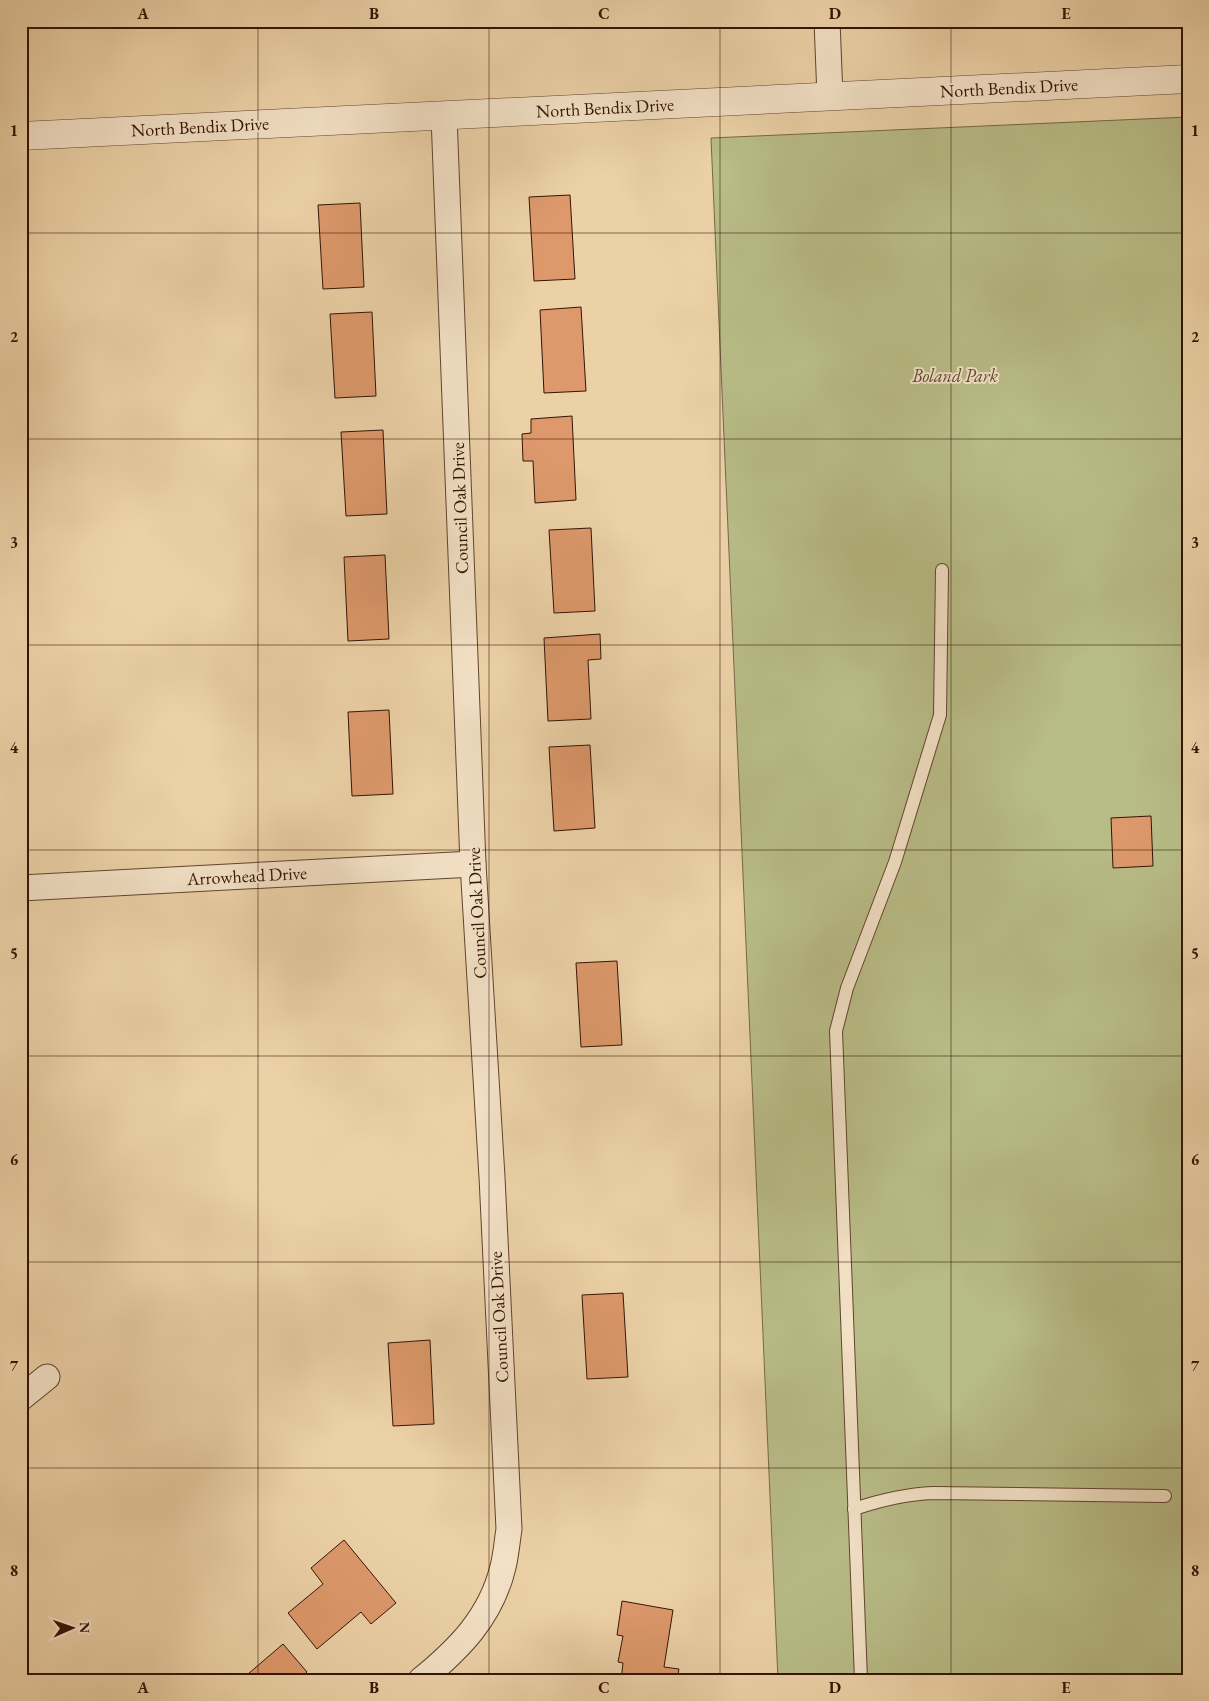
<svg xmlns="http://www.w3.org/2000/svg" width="1209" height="1701" viewBox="0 0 1209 1701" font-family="'EB Garamond',serif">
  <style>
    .green { fill: #b8bc87; stroke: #766846 }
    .building { fill: #dd996b; stroke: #341406 }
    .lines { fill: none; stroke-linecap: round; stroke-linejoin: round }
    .service-casing { stroke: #62432e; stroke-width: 14 }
    .minor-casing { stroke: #62432e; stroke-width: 27 }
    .tertiary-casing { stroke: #62432e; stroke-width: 29 }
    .service { stroke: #f3e1c6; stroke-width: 12 }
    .minor { stroke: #f3e1c6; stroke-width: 25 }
    .tertiary { stroke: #f3e1c6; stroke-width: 28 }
    .grid { fill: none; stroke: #341406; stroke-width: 1; stroke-opacity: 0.55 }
    .labels { text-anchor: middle; stroke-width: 4; stroke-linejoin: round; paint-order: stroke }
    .street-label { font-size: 18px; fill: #341406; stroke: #f3e1c6 }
    .park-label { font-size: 18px; font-style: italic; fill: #5c462d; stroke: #f3e1c6 }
    .neatline { fill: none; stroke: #341406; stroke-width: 2 }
    .grid-label { font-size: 16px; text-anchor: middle; font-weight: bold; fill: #341406 }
  </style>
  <rect width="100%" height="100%" fill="#ecd1a7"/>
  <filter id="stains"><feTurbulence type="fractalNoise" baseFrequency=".004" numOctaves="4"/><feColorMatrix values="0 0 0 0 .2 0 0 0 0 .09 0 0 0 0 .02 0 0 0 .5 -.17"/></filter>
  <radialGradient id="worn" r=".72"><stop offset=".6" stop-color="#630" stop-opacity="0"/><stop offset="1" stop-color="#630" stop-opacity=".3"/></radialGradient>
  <path class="green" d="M1188 117V1680H778L711 138Z"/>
  <g class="building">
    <path d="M570 195 575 279 534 281 529 197Z"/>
    <path d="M360 203 364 287 323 289 318 205Z"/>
    <path d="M581 307 586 391 544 393 540 310Z"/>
    <path d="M372 312 376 396 335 398 330 314Z"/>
    <path d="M572 416 576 500 535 503 533 461H523L522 434 531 433V419Z"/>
    <path d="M383 430 387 514 346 516 341 432Z"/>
    <path d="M591 528 595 611 554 613 549 530Z"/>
    <path d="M385 555 389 639 348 641 344 557Z"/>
    <path d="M600 634 601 659 588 660 591 719 548 721 544 638Z"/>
    <path d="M389 710 393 794 352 796 348 712Z"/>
    <path d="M590 745 595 828 554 831 549 747Z"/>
    <path d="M1151 816 1153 866 1113 868 1111 818Z"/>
    <path d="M617 961 622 1045 581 1047 576 963Z"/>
    <path d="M623 1293 628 1377 587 1379 582 1295Z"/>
    <path d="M430 1340 434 1424 393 1426 388 1343Z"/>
    <path d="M344 1540 396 1603 371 1624 361 1612 317 1649 288 1613 323 1584 311 1568Z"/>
    <path d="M622 1601 673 1610 664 1667 679 1669 677 1680H621L623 1663 618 1662 623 1636 617 1635Z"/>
    <path d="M283 1644 307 1672 299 1680H241Z"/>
  </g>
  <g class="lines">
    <g class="service-casing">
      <g id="service">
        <path d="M854 1509C881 1500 905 1494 933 1493L1165 1496"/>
        <path d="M861 1680 836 1031 847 988 895 862 940 715 942 570"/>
      </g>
    </g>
    <g class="minor-casing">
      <g id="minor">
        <path d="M827 21 830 97"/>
        <path d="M21 888 473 864"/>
        <path d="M21 1398 47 1377"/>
        <path d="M421 1680C459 1649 491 1617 503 1567 506 1555 507 1542 509 1529L492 1177 473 864 444 116"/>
      </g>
    </g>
    <g class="tertiary-casing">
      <path id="tertiary" d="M21 136 1188 79"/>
    </g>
    <use href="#service" class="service"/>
    <use href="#minor" class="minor"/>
    <use href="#tertiary" class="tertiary"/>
  </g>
  <path class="grid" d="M258 21V1680M489 21V1680M720 21V1680M951 21V1680M21 233H1188M21 439H1188M21 645H1188M21 850H1188M21 1056H1188M21 1262H1188M21 1468H1188"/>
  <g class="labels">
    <g class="street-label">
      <text transform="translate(1009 88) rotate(-3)" y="6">North Bendix Drive</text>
      <text transform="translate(605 108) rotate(-3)" y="6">North Bendix Drive</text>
      <text transform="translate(200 127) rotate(-3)" y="6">North Bendix Drive</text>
      <text transform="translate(460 508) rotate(-92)" y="6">Council Oak Drive</text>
      <text transform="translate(247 876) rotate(-3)" y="6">Arrowhead Drive</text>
      <text transform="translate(477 913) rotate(-93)" y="6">Council Oak Drive</text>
      <text transform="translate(499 1317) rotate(-93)" y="6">Council Oak Drive</text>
    </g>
    <g class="park-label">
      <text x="955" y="382">Boland Park</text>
    </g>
  </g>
  <rect width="1209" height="1701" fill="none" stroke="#ecd1a7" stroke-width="55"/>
  <g transform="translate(72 1628) rotate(88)" stroke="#f3e1c6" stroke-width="4" paint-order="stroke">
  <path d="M0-4L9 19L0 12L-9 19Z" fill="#341406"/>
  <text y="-8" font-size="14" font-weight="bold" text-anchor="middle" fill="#341406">N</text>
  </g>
  <rect x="28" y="28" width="1154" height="1646" class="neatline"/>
  <g class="grid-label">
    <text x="143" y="19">A</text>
    <text x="374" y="19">B</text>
    <text x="604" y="19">C</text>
    <text x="835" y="19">D</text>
    <text x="1066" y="19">E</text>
    <text x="14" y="136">1</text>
    <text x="1195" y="136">1</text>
    <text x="14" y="342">2</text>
    <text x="1195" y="342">2</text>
    <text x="14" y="548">3</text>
    <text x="1195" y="548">3</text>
    <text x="14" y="753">4</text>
    <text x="1195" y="753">4</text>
    <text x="14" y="959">5</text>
    <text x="1195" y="959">5</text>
    <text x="14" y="1165">6</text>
    <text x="1195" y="1165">6</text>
    <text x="14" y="1371">7</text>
    <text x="1195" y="1371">7</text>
    <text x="14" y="1576">8</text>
    <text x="1195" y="1576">8</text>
    <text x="143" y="1693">A</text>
    <text x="374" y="1693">B</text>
    <text x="604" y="1693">C</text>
    <text x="835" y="1693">D</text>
    <text x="1066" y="1693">E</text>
  </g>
  <rect width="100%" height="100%" filter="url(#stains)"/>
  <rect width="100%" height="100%" fill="url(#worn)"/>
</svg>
